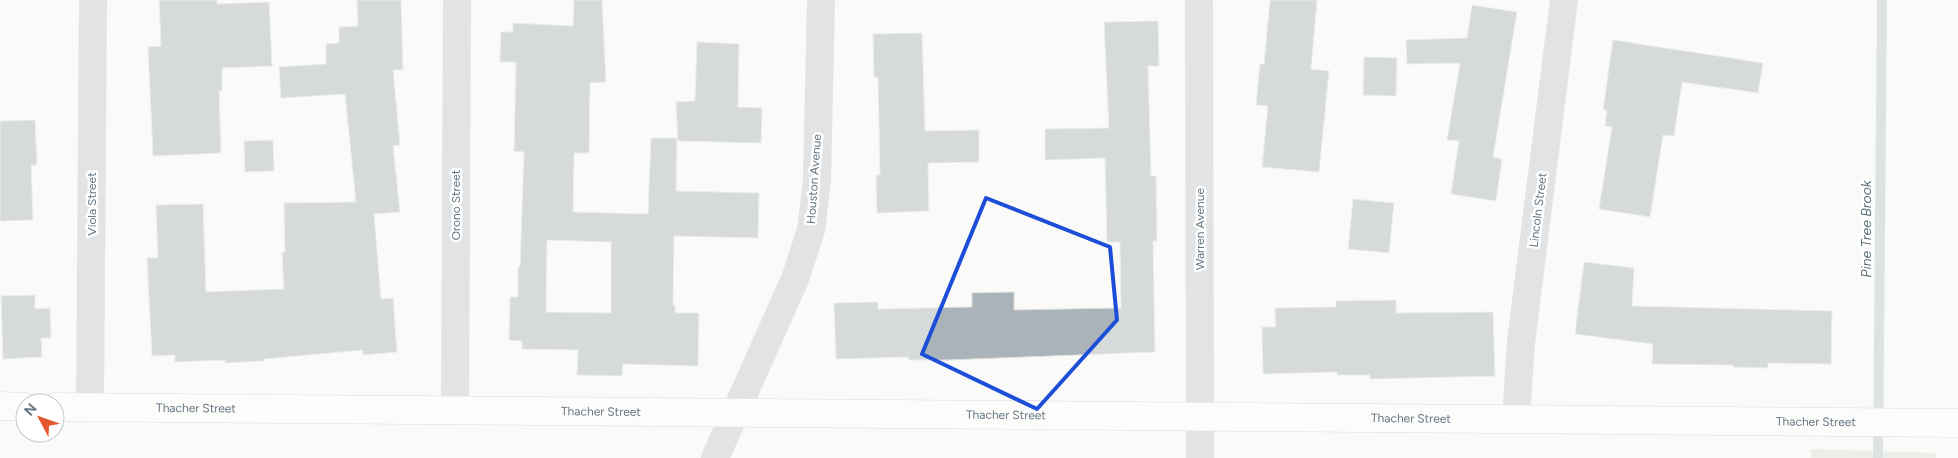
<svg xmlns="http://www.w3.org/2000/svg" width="1958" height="458" viewBox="0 0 1958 458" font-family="Figtree,sans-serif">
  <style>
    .green { fill: #dadfd7 }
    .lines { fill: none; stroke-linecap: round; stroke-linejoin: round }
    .stream { stroke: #bbc7cb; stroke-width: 10 }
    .building { fill: #aab3b9; stroke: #dcdcda; fill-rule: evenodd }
    .secondary-casing { stroke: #b3babf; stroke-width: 29 }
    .street { stroke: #c3c8cc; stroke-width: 28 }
    .secondary { stroke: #fff; stroke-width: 28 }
    .marked { fill: none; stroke: #1d4ed8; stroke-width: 4; stroke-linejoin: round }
    .labels { text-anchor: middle; stroke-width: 5; stroke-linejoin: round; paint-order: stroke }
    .street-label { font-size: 12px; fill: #657683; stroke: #fff }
    .water-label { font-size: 14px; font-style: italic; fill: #60757c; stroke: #fff }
  </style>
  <rect width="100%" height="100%" fill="#fafaf8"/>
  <path class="green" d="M1811 449 1936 453V458H1811Z"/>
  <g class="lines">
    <path class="stream" d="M1878 458 1882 0"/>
  </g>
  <g class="building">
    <path d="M159 0H217V4L269 2 272 66 222 68V91H219L221 153 153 156 148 47 161 46Z"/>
    <path d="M357 0H401L403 70H393L400 145 393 146 400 212 374 214 381 299 393 298 397 352 363 355V350L264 359V361L225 363V360L175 362V355L152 356 147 258H158L156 205 203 204 206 292 284 289 282 252H285L284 203 356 202 345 94 281 98 279 67 326 64V44L339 43V27L358 26Z"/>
    <path d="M574 0H602L606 82 590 83 589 153H574L573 212 648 214 651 138H677L676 191 759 193 758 238 674 236 673 305H675V313H699L698 366 623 364 622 376 577 375 578 350 522 349V341L509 340 510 297H518V267H520L524 152 514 151 516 62H500L501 32H513V23L573 26ZM547 240 611 242V313L546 312Z"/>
    <path d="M1270 0H1317L1311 69 1329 71 1319 172 1262 167 1268 106 1256 105 1260 64H1264Z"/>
    <path d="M1472 5 1517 12 1493 157 1502 159 1496 201 1451 194 1459 141 1447 140 1460 63 1407 64 1406 40 1467 38Z"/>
    <path d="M1158 21 1159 66H1148L1151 176H1156L1157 241H1153L1155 352 946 360H909L908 357 836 359 834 303 878 302V309L972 307V293L1014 292V310L1121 308 1120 242H1107L1105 158 1045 160V129L1109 128 1104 22Z"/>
    <path d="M922 33 925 131 979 130V162L928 163 929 211 877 213 876 175H880L878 77H874L873 34Z"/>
    <path d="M1613 40 1763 63 1758 93 1682 82 1674 136 1663 135 1650 217 1599 209 1612 127 1605 126 1607 110H1603Z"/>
    <path d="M697 42 739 44 738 107 762 108 761 143 678 141 676 102 695 101Z"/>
    <path d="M1364 57 1397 58 1396 96 1363 95Z"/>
    <path d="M35 120 37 165H31L33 220 0 221V121Z"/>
    <path d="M273 140 274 171 245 172 244 141Z"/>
    <path d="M1353 199 1394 203 1389 253 1348 249Z"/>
    <path d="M1584 262 1634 268 1632 306 1832 311 1831 364 1768 363V368L1733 367V365L1652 364 1653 344 1575 334Z"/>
    <path d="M35 295V309L50 308 51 338H41L42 357 3 359 1 296Z"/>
    <path d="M1396 300V313L1493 312 1495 376 1370 379V375H1337V372L1263 374 1262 327H1276L1275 308 1336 307V301Z"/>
  </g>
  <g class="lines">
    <g class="secondary-casing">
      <g id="secondary">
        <path d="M0 406 25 407"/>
        <path id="s1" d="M55 407 1958 423"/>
      </g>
    </g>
    <g class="street">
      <path d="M1199 0 1200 458"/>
      <path d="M90 407 93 0"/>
      <path d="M455 410 457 0"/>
      <path d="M1516 420 1521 342 1564 0"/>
      <path d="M715 458 795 279 811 230 817 180 821 0"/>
    </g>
    <use href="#secondary" class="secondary"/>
  </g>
  <path d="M0 0H1958V458H0ZM986 198 1110 247 1117 320 1037 409 922 354Z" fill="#fafaf8" fill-opacity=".55" fill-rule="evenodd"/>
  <path class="marked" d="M986 198 1110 247 1117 320 1037 409 922 354Z"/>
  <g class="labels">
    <g class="street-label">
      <text transform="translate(814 179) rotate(-86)" y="4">Houston Avenue</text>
      <text transform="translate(92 204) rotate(-90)" y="4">Viola Street</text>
      <text transform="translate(456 205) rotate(-90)" y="4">Orono Street</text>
      <text transform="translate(1538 210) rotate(-83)" y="4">Lincoln Street</text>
      <text transform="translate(1200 229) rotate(-90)" y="4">Warren Avenue</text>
      <text dy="4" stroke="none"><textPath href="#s1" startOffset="141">Thacher Street</textPath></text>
      <text dy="4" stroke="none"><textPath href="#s1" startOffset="546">Thacher Street</textPath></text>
      <text dy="4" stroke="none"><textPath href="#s1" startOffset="951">Thacher Street</textPath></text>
      <text dy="4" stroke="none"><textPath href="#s1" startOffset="1356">Thacher Street</textPath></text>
      <text dy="4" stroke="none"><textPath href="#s1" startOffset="1761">Thacher Street</textPath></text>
    </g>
    <g class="water-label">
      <text transform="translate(1866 229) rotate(-90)" y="5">Pine Tree Brook</text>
    </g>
  </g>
  <g transform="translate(40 418) rotate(311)"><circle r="24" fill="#ffffff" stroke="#c1c8cd"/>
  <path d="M0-4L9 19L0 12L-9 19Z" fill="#e4572e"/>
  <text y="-8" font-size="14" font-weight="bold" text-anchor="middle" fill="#657683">N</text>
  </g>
</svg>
